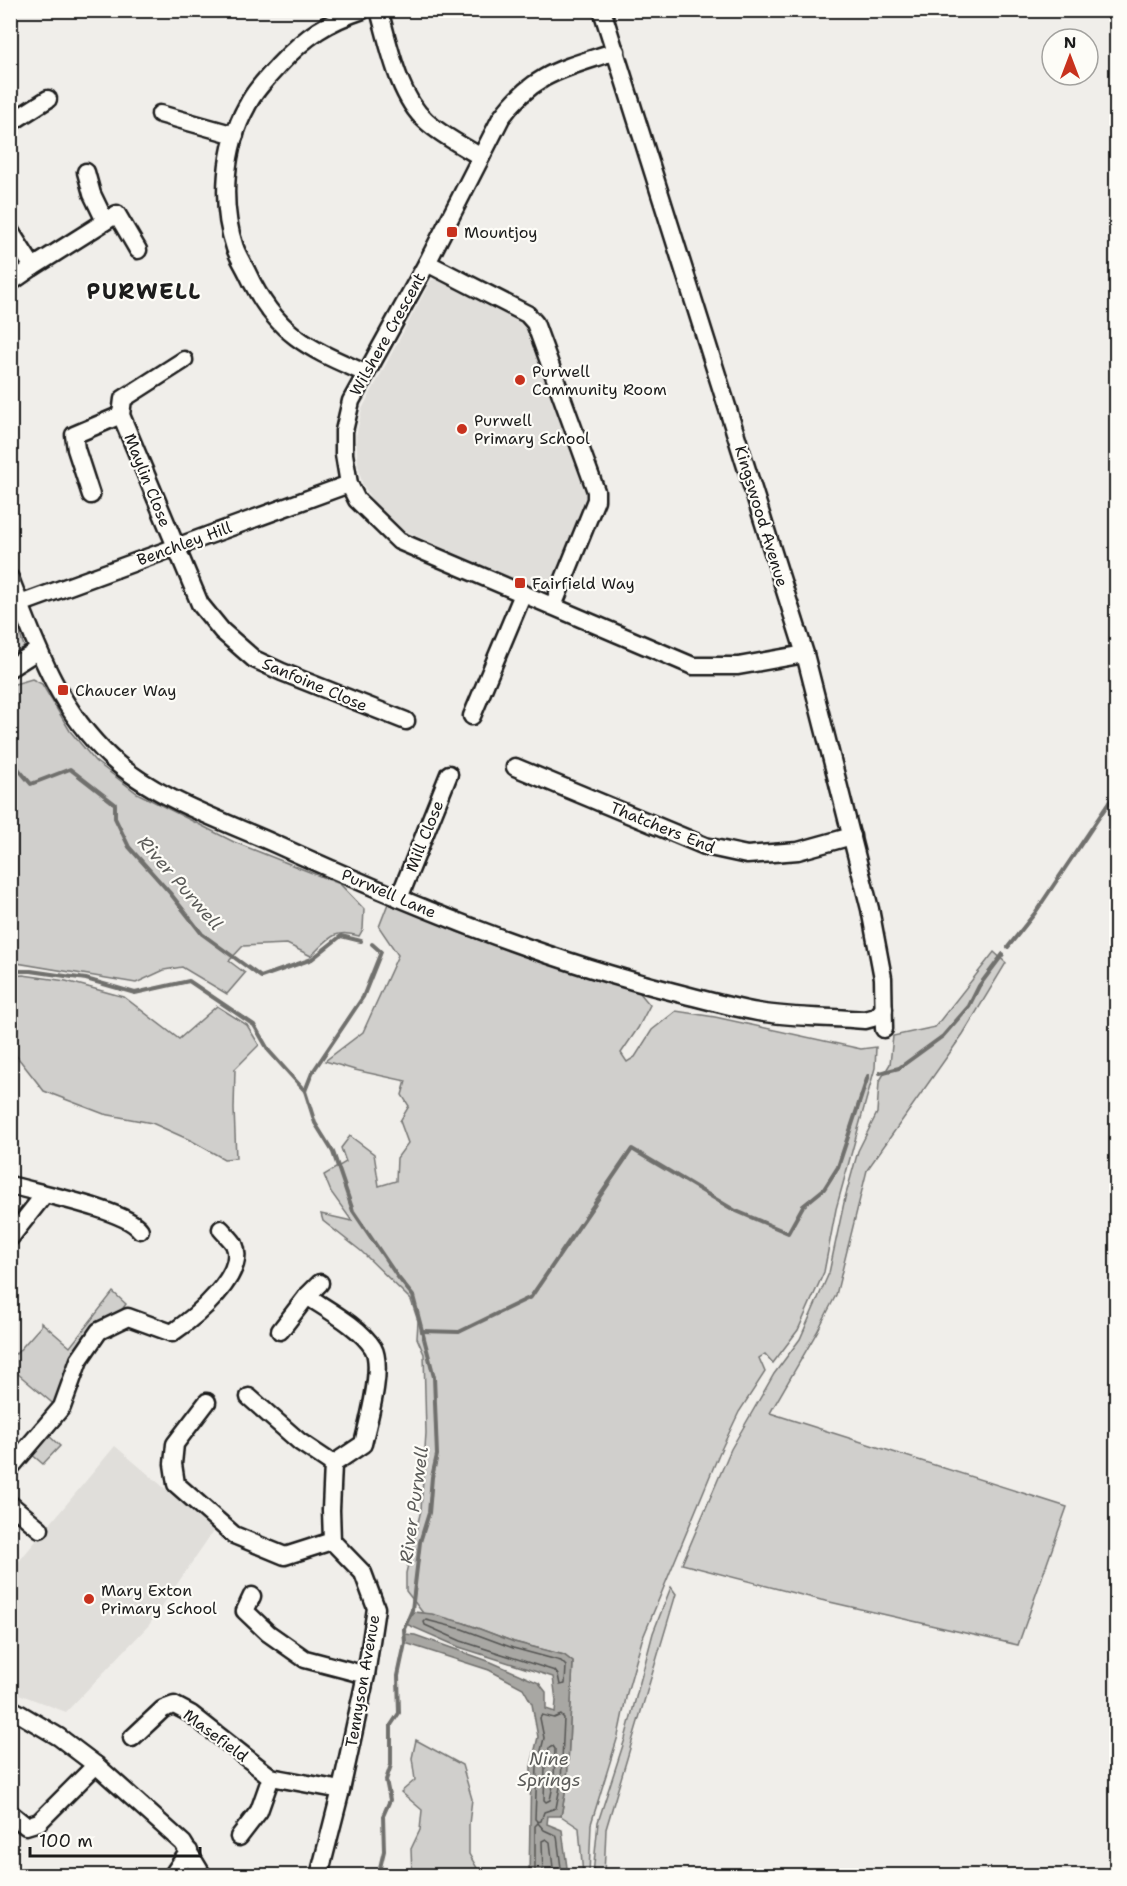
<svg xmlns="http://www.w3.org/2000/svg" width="1127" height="1886" viewBox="0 0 1127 1886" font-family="'Shantell Sans',sans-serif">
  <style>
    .built { fill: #e0deda }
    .green { fill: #d0cfcc; stroke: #767674; stroke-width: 1.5 }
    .water { fill: #a8a7a3; stroke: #706f6d; stroke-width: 1.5 }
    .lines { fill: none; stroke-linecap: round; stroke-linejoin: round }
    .shore { stroke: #545452; stroke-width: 1.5 }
    .stream { stroke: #706f6d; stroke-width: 4 }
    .minor-casing { stroke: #1c1c1c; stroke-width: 21 }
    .minor { stroke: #fdfcf7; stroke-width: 16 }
    .poi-dot { fill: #c8321e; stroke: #fdfcf7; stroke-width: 2 }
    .labels { text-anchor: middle; stroke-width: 4.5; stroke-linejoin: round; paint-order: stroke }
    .poi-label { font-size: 16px; fill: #1c1c1c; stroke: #fdfcf7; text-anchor: start }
    .street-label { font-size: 16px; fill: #1c1c1c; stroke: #fdfcf7 }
    .water-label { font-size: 18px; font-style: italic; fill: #5b5b59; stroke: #fdfcf7 }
    .district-label { font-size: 22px; font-weight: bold; letter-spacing: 1.5px; fill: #1c1c1c; stroke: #fdfcf7 }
  </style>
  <rect width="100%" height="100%" fill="#f0eeea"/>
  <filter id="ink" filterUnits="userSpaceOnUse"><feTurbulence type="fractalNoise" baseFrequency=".0167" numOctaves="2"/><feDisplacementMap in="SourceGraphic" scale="12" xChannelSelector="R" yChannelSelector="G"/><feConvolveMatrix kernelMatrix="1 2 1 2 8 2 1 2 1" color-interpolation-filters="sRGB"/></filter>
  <g filter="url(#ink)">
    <g class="built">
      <path d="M438 279 525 322 530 328 591 495 550 590 541 592 401 529 386 516 371 499 362 483 358 465 356 436 362 409 431 280Z"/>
      <path d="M115 1446 214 1530 149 1625 66 1712 11 1691 10 1572Z"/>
    </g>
    <g class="green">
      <path d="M10 606 25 649 10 663Z"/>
      <path d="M32 679 42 684 70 731 95 761 137 793 234 842 340 884 364 909 363 929 359 936C333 928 329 939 311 956L287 944 243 946 229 961 245 973 227 994 182 967 164 970 136 983 11 962V685Z"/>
      <path d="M389 901 457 932 535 960 639 992 650 1005 638 1028 621 1053 627 1062 635 1057 652 1030 676 1011 715 1017 861 1049 876 1047 875 1068 836 1209 824 1272 798 1330 773 1363 765 1354 759 1358 765 1372 739 1412 719 1454 642 1640 627 1693 618 1736 591 1824 589 1875H583L579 1828 561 1816 567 1783 573 1662 564 1655 514 1642 464 1623 423 1613 406 1591V1573L421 1510 426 1433 424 1354 417 1338 418 1321 411 1300 361 1251 323 1221 321 1214 352 1221 331 1192 324 1175 346 1162 341 1148 350 1136 374 1154 379 1186 396 1181 397 1158 408 1143 400 1121 409 1106 402 1095 406 1081 355 1070 325 1061 363 1032 398 955 379 927Z"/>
      <path d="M994 952 1006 963 963 1034 867 1170 836 1295 817 1332 770 1413 1067 1507 1018 1645 821 1600 682 1564 731 1449 774 1374 800 1339 829 1273 845 1198 858 1151 877 1113 879 1082 890 1064 893 1036 935 1027Z"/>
      <path d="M23 975 66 981 124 997 179 1039 217 1006 247 1025 259 1045 235 1069 234 1109 236 1158 224 1159 192 1141 152 1123 104 1114 44 1091 11 1049V976Z"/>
      <path d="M113 1292 126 1304 121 1311 105 1318 75 1357 57 1407 11 1368 10 1350 16 1354 41 1326V1322L70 1347Z"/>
      <path d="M48 1435 60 1446 43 1464 30 1453Z"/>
      <path d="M671 1587 676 1594 606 1829 604 1875H593L598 1822 625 1739 653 1633Z"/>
      <path d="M416 1740 462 1765 472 1799 469 1824V1854L481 1875H412L411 1849 420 1830 422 1810 401 1792 415 1780 412 1758Z"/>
    </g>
    <path class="water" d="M414 1612 432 1614 464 1623 514 1642 564 1655 573 1662 567 1783 561 1816H548L547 1824 562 1830 568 1875H529L531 1766 538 1737 532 1704 523 1688 489 1670 405 1643V1634L415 1635 491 1662 539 1683 546 1692V1709L555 1712 556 1701 553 1677 459 1647 406 1624Z"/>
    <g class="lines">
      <g class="shore">
        <path d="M426 1620 462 1629 513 1648 561 1661 566 1666 565 1684 560 1685 558 1675 555 1671 461 1641 425 1625 424 1622Z"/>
        <path d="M542 1715 554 1718 561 1715 564 1718 561 1782 556 1808 544 1812 541 1821 538 1822 535 1819 537 1767 544 1738 540 1718Z"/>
        <path d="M553 1746 555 1749 554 1781 550 1800 546 1802 544 1800 545 1768 549 1748Z"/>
        <path d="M535 1876V1826L538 1823 544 1830 557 1836 562 1876"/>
        <path d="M543 1876 542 1841 546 1839 550 1842 554 1876"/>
      </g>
      <g class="stream">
        <path d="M10 759 31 784 70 769 115 804V818L129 847 170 893 202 934 261 977 312 959 341 936 361 941"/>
        <path d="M1008 947 1035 913 1116 792"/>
        <path d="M10 971H31L86 979 135 993 189 981 254 1025 269 1051 305 1091 315 1123 333 1152 353 1211 397 1276 413 1296 434 1377 437 1455 432 1477 429 1513 420 1542 412 1610 404 1629 405 1643 398 1676 399 1713 391 1725V1765L386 1780 390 1800 383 1816 384 1851 378 1876"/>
        <path d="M880 1073 899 1068 943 1036 969 1006 979 986 1003 954"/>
        <path d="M305 1091 312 1073 363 997 381 952 372 944"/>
        <path d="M422 1331 459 1332 531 1297 632 1149 734 1210 788 1233 803 1206 824 1189 838 1167 868 1076"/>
      </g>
      <g class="minor-casing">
        <g id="minor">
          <path d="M363 10C327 22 306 36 280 64 268 77 255 90 247 106 224 147 220 204 235 248 238 256 243 264 247 272 258 296 275 321 296 337 317 353 341 362 365 373"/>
          <path d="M379 10C389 45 398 96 426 121 441 135 463 146 481 157"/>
          <path d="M602 10 805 654 870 909 883 978 884 1029"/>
          <path d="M616 51C566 68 534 72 501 118L427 263 351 401 344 431V454L349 484 357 500 399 541 693 666H738L805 654"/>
          <path d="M160 114 235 135"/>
          <path d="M10 123 48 99"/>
          <path d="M86 172 92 194 105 221"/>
          <path d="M10 231 33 267 117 214 138 250"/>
          <path d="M427 263 527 314 535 323 596 491V500L553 606"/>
          <path d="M10 283 33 267"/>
          <path d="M184 360 123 399 121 415 200 604 222 631 254 659 282 672 406 721"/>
          <path d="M91 495 76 449 74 435 121 415"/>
          <path d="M10 578C36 645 57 708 111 758 153 797 221 820 273 843 403 902 535 957 674 992 702 999 730 1007 758 1012 793 1018 830 1017 865 1020L876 1017 884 1009"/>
          <path d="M20 604 349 484"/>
          <path d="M10 668 37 651"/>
          <path d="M472 716 523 594"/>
          <path d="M515 767 705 846 747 855 798 851 852 836"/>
          <path d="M399 898 449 774"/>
          <path d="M10 1185C38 1193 126 1210 140 1230"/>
          <path d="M10 1238 44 1195"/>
          <path d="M307 1296 320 1283"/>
          <path d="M280 1331 307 1296C328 1310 360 1327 373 1348 384 1367 368 1422 363 1444L333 1464 331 1510 332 1541 363 1573 376 1608 366 1675 341 1790 319 1876"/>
          <path d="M249 1397 300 1442 333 1464"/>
          <path d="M207 1402 175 1444 173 1464 176 1484 234 1535 285 1556 332 1541"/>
          <path d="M10 1468 62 1407 79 1360 99 1331 128 1317 172 1333C194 1318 248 1274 234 1244 231 1239 225 1234 221 1229"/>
          <path d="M10 1504 40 1529"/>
          <path d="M252 1596 245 1611 268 1633 305 1659 366 1675"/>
          <path d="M10 1708 59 1737 96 1765 183 1843 203 1876"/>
          <path d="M132 1738 163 1709 174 1705 191 1714 271 1777 341 1790"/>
          <path d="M10 1813 26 1826 39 1822 96 1765"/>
          <path d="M239 1837 259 1811 271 1777"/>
          <path d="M172 1876 189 1851"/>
        </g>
      </g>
      <use href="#minor" class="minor"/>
    </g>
  </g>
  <g class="poi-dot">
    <rect x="446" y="226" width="12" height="12" rx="3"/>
    <circle cx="520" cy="380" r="6"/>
    <circle cx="462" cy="429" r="6"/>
    <rect x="514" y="577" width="12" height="12" rx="3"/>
    <rect x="57" y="684" width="12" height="12" rx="3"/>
    <circle cx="89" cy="1599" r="6"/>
  </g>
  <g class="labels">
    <g class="poi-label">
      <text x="464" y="238">Mountjoy</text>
      <text x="532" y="377">Purwell<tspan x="532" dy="18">Community Room</tspan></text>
      <text x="474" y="426">Purwell<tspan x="474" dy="18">Primary School</tspan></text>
      <text x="532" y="589">Fairfield Way</text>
      <text x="75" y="696">Chaucer Way</text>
      <text x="101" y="1596">Mary Exton<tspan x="101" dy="18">Primary School</tspan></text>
    </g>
    <g class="street-label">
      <text transform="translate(387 334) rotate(-61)" y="6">Wilshere Crescent</text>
      <text transform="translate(148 480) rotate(68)" y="6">Maylin Close</text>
      <text transform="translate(762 516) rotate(73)" y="6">Kingswood Avenue</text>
      <text transform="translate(184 543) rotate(-20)" y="6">Benchley Hill</text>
      <text transform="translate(315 684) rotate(23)" y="6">Sanfoine Close</text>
      <text transform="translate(663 827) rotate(22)" y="6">Thatchers End</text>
      <text transform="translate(424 836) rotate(-68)" y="6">Mill Close</text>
      <text transform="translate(389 893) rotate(23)" y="6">Purwell Lane</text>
      <text transform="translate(362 1681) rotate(-80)" y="6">Tennyson Avenue</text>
      <text transform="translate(216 1735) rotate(37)" y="6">Masefield</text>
    </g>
    <g class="water-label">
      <text transform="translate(180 883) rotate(49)" y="6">River Purwell</text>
      <text transform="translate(414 1505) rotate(-82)" y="6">River Purwell</text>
      <text x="549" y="1765">Nine<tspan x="549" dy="21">Springs</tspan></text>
    </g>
    <g class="district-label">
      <text x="144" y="299">PURWELL</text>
    </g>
  </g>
  <rect width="1127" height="1886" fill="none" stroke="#fdfcf7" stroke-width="36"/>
  <rect x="18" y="18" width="1091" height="1850" fill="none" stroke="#1c1c1c" stroke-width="2" filter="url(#ink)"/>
  <g transform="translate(1070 57)"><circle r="28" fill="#fdfcf7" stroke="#a3a29f" stroke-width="1.5"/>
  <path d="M0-4.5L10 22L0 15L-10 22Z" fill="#c8321e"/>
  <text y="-9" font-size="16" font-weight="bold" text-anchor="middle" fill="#1c1c1c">N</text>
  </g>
  <path d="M30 1847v9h170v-9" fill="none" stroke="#1c1c1c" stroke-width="3"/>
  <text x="39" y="1847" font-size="18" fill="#1c1c1c" stroke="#fdfcf7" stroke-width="4.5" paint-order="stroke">100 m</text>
</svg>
